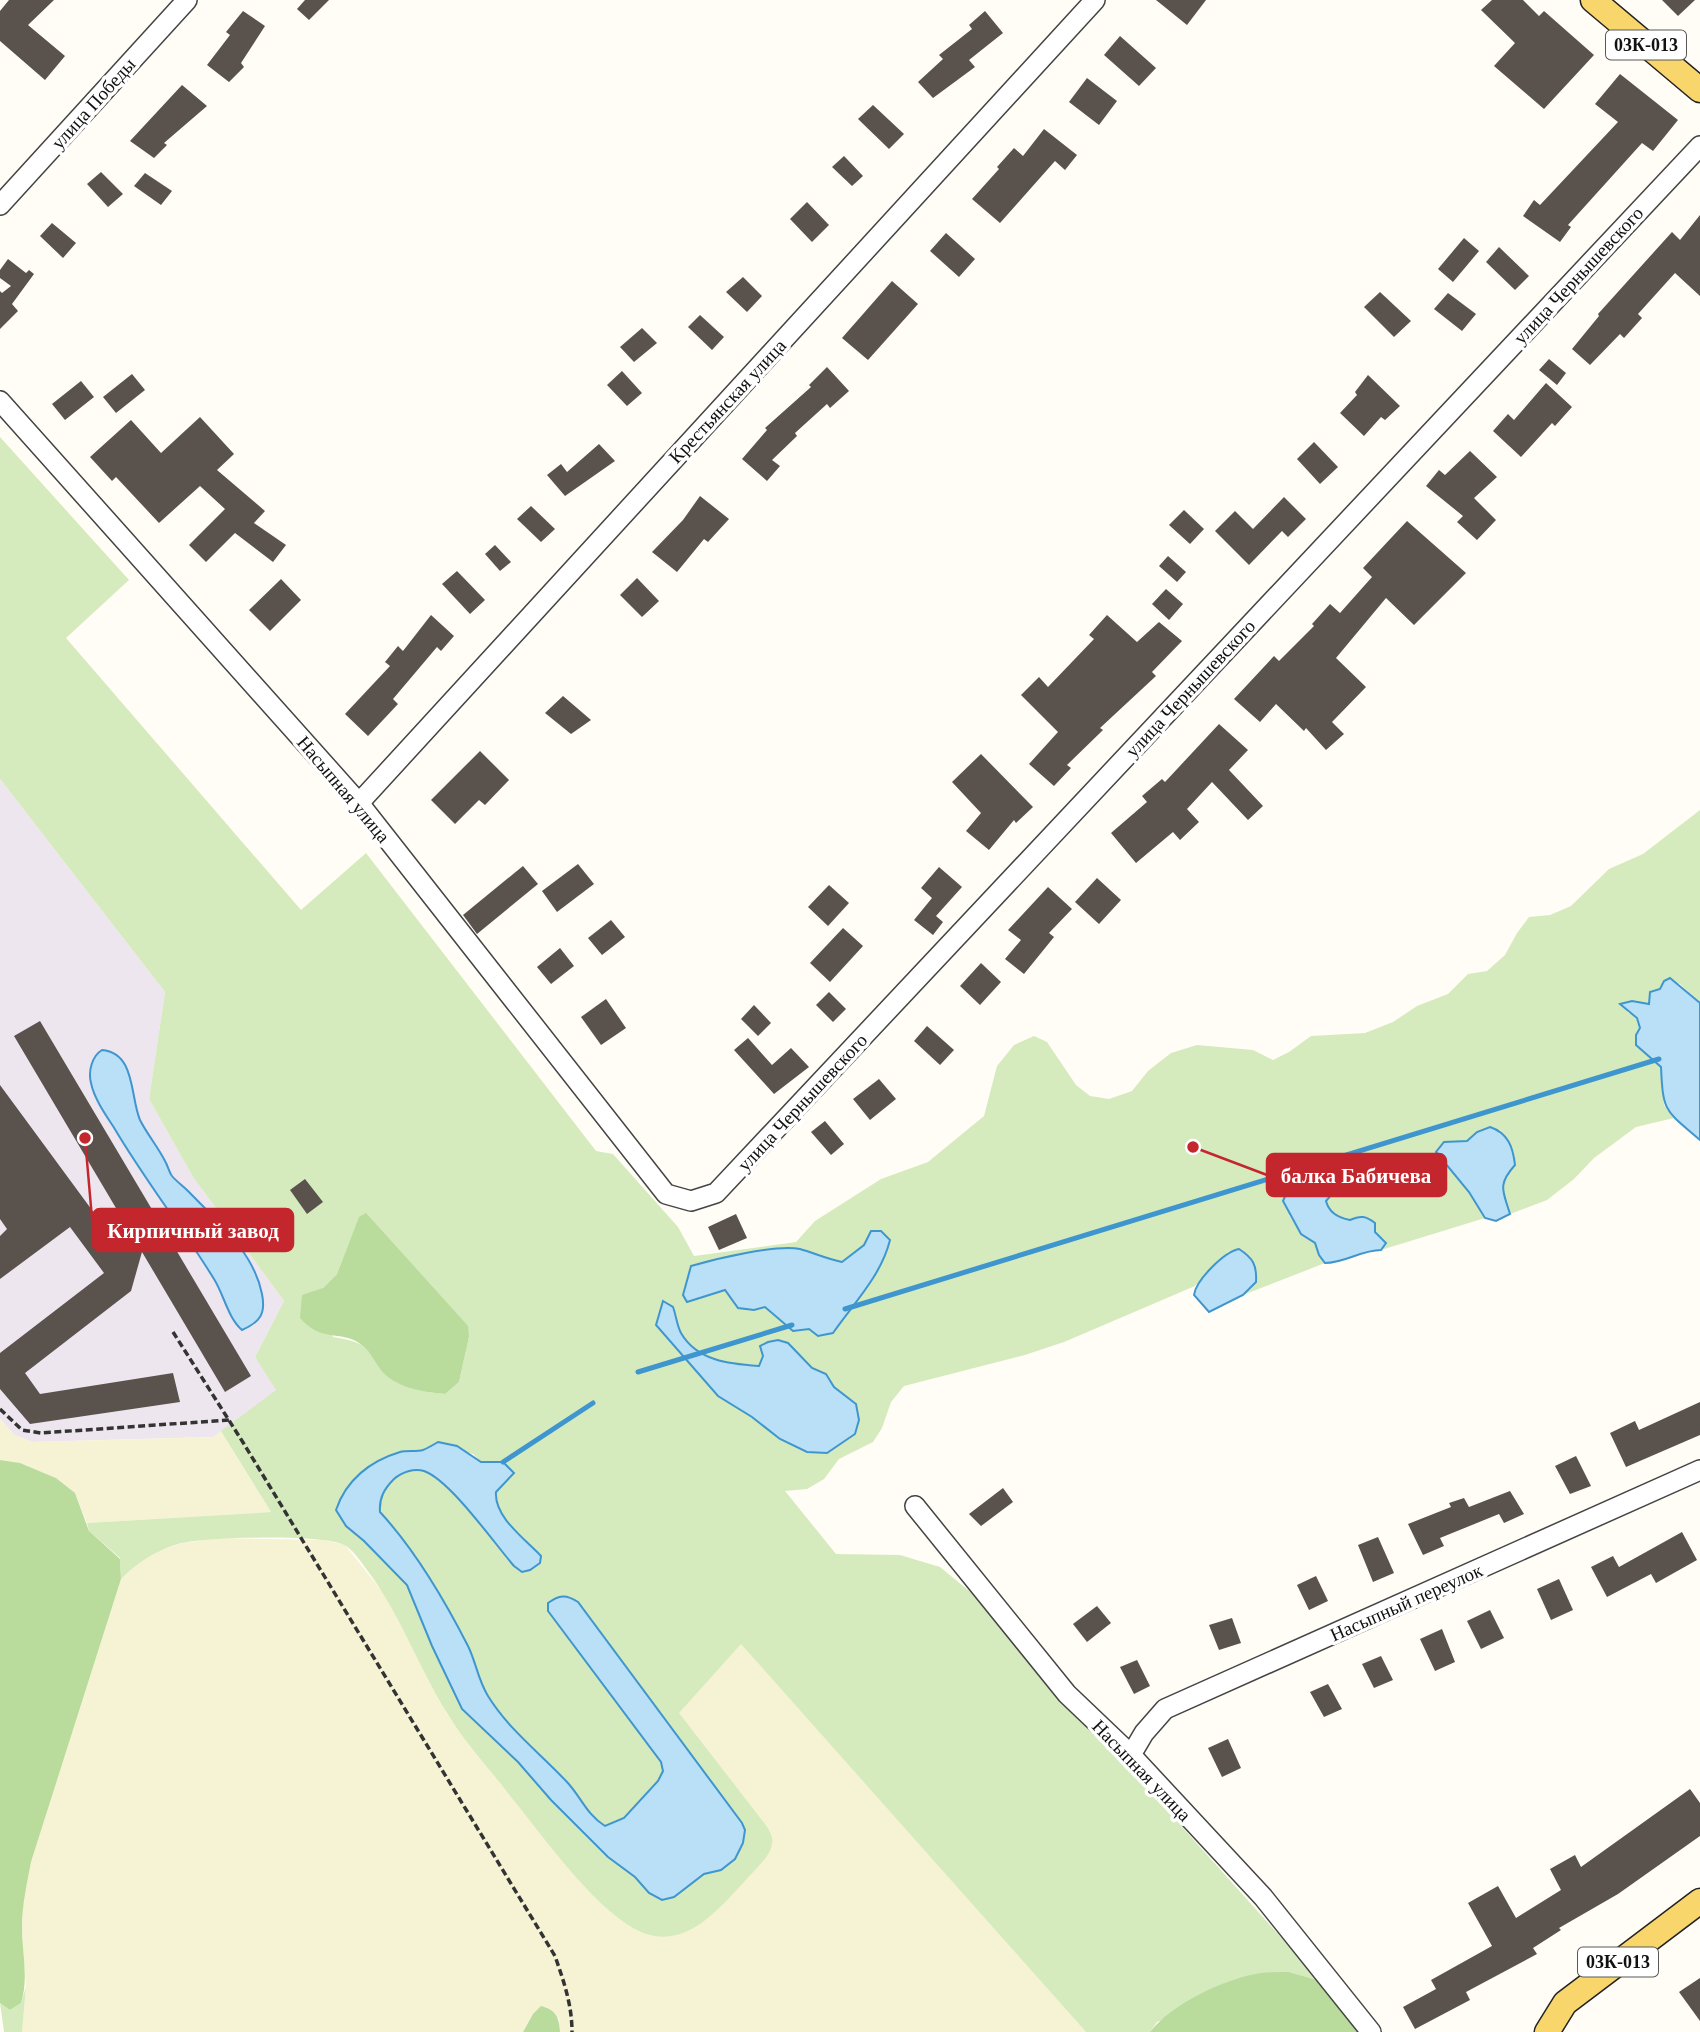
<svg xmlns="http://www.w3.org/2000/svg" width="1700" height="2032" viewBox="0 0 1700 2032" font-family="Georgia,serif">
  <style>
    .industrial { fill: #eee6ef }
    .farmland { fill: #f6f3d4 }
    .green { fill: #d5ebbd; fill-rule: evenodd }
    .forest { fill: #b9dc9c }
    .water { fill: #b9e0f7; stroke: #3f96cf; stroke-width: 2 }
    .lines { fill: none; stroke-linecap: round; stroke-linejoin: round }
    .stream { stroke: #3f96cf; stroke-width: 5 }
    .building { fill: #5a524d }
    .minor-casing { stroke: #444; stroke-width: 22 }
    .major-casing { stroke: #222; stroke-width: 27 }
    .path { stroke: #333; stroke-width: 3.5; stroke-dasharray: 7 3.5; stroke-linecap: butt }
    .minor { stroke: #fff; stroke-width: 19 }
    .major { stroke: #f9d66b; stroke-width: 24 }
    .labels { text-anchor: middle; stroke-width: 7; stroke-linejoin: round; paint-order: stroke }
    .shield { fill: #fff; stroke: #585858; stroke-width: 2 }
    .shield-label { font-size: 18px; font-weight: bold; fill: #111 }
    .street-label { font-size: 19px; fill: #111; stroke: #fff }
    .leader { fill: none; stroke: #c4262e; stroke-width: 2.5 }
    .callout-dot { fill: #c4262e; stroke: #fff; stroke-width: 2.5 }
    .callout { fill: #c4262e; stroke: #c4262e; stroke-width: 2.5 }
    .callout-label { font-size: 21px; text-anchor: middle; font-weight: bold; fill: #fff }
  </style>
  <rect width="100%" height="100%" fill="#fffdf5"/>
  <path class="industrial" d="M0 779 165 992 149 1099 193 1177 284 1301 255 1357 277 1390 214 1437 32 1442 14 1435 0 1419Z"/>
  <g class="farmland">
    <path d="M0 1419 14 1435 33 1442 214 1437 221 1431 271 1512 87 1523 75 1493 56 1478 20 1463 0 1460Z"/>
    <path d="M221 1538 324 1540 345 1545 385 1595 447 1714 555 1851 762 1820 678 1713 741 1643 1086 2032H560L559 2018 533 2014 523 2032H22L26 1987 22 1927 23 1900 31 1862 121 1579 138 1563 158 1551 182 1543Z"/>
  </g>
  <g class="green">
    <path d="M0 437 129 580 66 638 301 910 366 853 596 1151 613 1154 678 1227 694 1256 796 1242 815 1221 881 1179 928 1162 984 1116 997 1066 1014 1045 1034 1036 1047 1042 1076 1085 1090 1096 1109 1099 1132 1091 1148 1071 1171 1053 1197 1045 1253 1050 1273 1060 1289 1052 1311 1036 1365 1033 1393 1022 1417 1006 1448 994 1468 974 1487 971 1505 955 1517 933 1529 917 1550 915 1571 906 1609 869 1643 854 1700 810V1003L1680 984 1664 981 1649 1004 1632 1001 1627 1012 1637 1017 1640 1028 1636 1045 1661 1067 1664 1105 1674 1118 1636 1127 1594 1158 1574 1179 1547 1200 1510 1214 1501 1186 1514 1153 1507 1138 1500 1130 1477 1132 1467 1141 1444 1142 1485 1218 1381 1250 1385 1243 1350 1220 1341 1218 1328 1209 1326 1201 1289 1215 1301 1234 1315 1243 1319 1255 1325 1263 1243 1295 1256 1282 1229 1251 1195 1286 1064 1342 1025 1355 904 1386 891 1402 882 1428 873 1442 839 1459 824 1479 807 1489 785 1491 836 1554 900 1555 940 1567 974 1595 1288 1945 1317 1980 1289 1972 1157 2022 1150 2032H1086L741 1644 679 1713 762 1820C767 1827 774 1835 772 1844 770 1858 753 1871 744 1882 715 1913 681 1955 633 1928 590 1903 543 1836 511 1797 490 1769 465 1743 447 1713 418 1666 400 1614 367 1570 361 1562 354 1551 346 1546 328 1533 202 1537 178 1544 155 1551 138 1562 121 1579L120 1558 89 1531 87 1523 271 1512 221 1431 276 1390 255 1357 284 1301 193 1177 149 1099 165 992 0 779ZM359 1218 469 1337 459 1382 445 1394C423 1392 401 1388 384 1373 378 1368 376 1361 372 1354 362 1341 348 1340 333 1337L323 1288 337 1274ZM864 1245 873 1279 859 1295 778 1317 765 1307 754 1310 691 1266C715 1259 777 1244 800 1249 814 1253 827 1259 842 1262ZM673 1307C676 1315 677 1326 681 1333 697 1361 730 1363 759 1366L768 1342 778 1340 788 1343 812 1368 826 1374 834 1387 856 1404 780 1439 752 1417 656 1325ZM438 1443 473 1454 481 1462H504L514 1474 496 1492C494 1517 525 1539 541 1556L514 1566C495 1543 450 1480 424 1471 414 1468 402 1472 394 1479 384 1489 379 1498 380 1512 416 1551 444 1599 468 1646 476 1662 478 1680 488 1696 509 1730 540 1753 567 1782 581 1797 586 1814 605 1826L614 1824 624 1818 658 1781 663 1771 661 1762 569 1596 578 1602 742 1823C749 1839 736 1862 721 1870 716 1872 710 1872 705 1874 694 1878 683 1890 674 1897L649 1893 635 1877 608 1857 551 1800 518 1762 462 1709 432 1646 407 1585 364 1541 346 1526 401 1451 422 1450Z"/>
    <path d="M26 1987 22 2032H4L0 2003 10 2010 21 2003Z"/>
  </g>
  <g class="forest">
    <path d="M366 1213 468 1326 469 1337 459 1382 445 1394C423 1392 395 1388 380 1369 373 1359 370 1350 359 1343 340 1330 322 1343 300 1318L302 1295 323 1288 337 1274 359 1217Z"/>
    <path d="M0 1460 20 1463 56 1478 75 1493 89 1531 120 1559 121 1579 31 1862C27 1883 22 1905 22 1927 22 1953 29 1978 21 2003L10 2010 0 2003Z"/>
    <path d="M1289 1972 1317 1980 1359 2032H1150C1171 2004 1226 1978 1261 1973 1270 1972 1280 1972 1289 1972Z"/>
    <path d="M541 2006C556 2010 559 2017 560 2032H523L533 2014Z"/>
  </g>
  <g class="water">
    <path d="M1670 978 1700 1003V1140C1665 1110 1663 1113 1661 1067L1636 1045V1035L1640 1028 1637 1018 1620 1004 1632 1001 1649 1004 1650 992 1660 989 1664 981Z"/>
    <path d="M102 1050C136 1053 130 1097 140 1120 147 1134 158 1147 165 1161 168 1166 169 1172 172 1176 176 1181 183 1186 188 1191 216 1220 254 1252 262 1294 266 1314 260 1322 242 1330 228 1318 224 1295 214 1279 182 1227 144 1179 113 1126 105 1114 94 1098 91 1083 88 1071 92 1056 102 1050Z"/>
    <path d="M1490 1127C1508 1133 1513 1147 1515 1165 1497 1185 1503 1191 1510 1214L1496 1221 1485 1218 1469 1192 1436 1152 1444 1142 1467 1141 1477 1132Z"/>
    <path d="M1308 1176C1320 1178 1328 1182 1332 1194L1326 1201C1329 1213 1339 1218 1350 1220 1361 1215 1366 1216 1375 1223V1232L1386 1243 1381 1250C1361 1250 1345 1263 1325 1263L1319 1255 1315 1243 1301 1234 1283 1201C1288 1189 1294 1178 1308 1176Z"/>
    <path d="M871 1231H881L890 1240C881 1276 854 1303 833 1333L818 1336 809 1329 793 1331 765 1307 754 1310 738 1308 725 1290 687 1302 683 1295 691 1266C715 1259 777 1244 800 1249 814 1253 827 1259 842 1262L864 1245Z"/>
    <path d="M1239 1249C1253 1258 1257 1265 1256 1282L1243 1295 1209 1312 1194 1295C1196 1280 1224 1252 1239 1249Z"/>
    <path d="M663 1301 673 1307C676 1315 677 1326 681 1333 697 1361 730 1364 759 1366L763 1356 760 1346 768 1342 778 1340 788 1343 812 1368 826 1374 834 1387 856 1404 859 1420 855 1434 827 1453 807 1452 780 1439 752 1417 718 1396 656 1325Z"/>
    <path d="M438 1442 457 1446 481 1462H503L514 1473 496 1492C494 1517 525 1539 541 1556L540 1563 530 1570 522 1572 514 1566C494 1543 450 1480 424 1471 414 1468 402 1472 394 1479 384 1489 379 1498 380 1512 416 1551 444 1599 468 1646 476 1662 478 1680 488 1696 509 1730 540 1753 567 1782 581 1797 587 1815 605 1826L624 1818 658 1781 663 1771 661 1762 548 1611V1603C559 1595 566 1594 578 1602L742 1823 745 1830 743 1843 735 1859 721 1870 704 1874 674 1897 662 1900 649 1893 635 1877 608 1857 551 1800 518 1762 462 1709 432 1646 407 1585 364 1541 346 1526 336 1510C346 1480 370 1461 400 1452 407 1450 416 1452 423 1450 428 1448 433 1445 438 1442Z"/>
  </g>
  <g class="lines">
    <g class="stream">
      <path d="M845 1309 1659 1059"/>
      <path d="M638 1372 792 1325"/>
      <path d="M503 1462 593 1403"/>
    </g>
  </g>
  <g class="building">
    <path d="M9 0H54L28 25 65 56 45 80 0 41V11Z"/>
    <path d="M305 0H329L309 20 297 9Z"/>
    <path d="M1156 0H1206L1187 25Z"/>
    <path d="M1492 0H1523L1539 16 1544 11 1594 55 1544 109 1494 66 1515 43 1481 10Z"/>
    <path d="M1662 0H1695L1678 16Z"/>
    <path d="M243 11 265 26 241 63 244 67 229 82 207 65 230 35 226 32Z"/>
    <path d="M985 11 1003 33 969 60 975 67 933 98 918 82 943 59 939 55 972 29 969 25Z"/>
    <path d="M1120 36 1156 68 1139 86 1104 55Z"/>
    <path d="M1620 74 1678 120 1653 151 1642 143 1568 225 1571 227 1560 242 1523 216 1534 200 1540 205 1618 122 1595 104Z"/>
    <path d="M1087 78 1117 101 1099 125 1069 102Z"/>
    <path d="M182 85 207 106 164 143 167 145 154 158 130 141Z"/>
    <path d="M873 105 904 134 889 149 858 119Z"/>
    <path d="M1044 129 1077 155 1065 170 1055 161 1000 223 972 199 999 169 997 167 1014 148 1023 156Z"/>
    <path d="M844 156 863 176 852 186 832 167Z"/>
    <path d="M101 172 123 194 108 207 87 184Z"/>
    <path d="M145 173 172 191 161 205 134 186Z"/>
    <path d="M807 202 829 225 812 242 790 219Z"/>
    <path d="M1700 215V296L1675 273 1638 314 1642 318 1624 338 1620 334 1590 365 1572 349 1599 316 1598 314 1672 232 1680 240Z"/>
    <path d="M52 223 76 243 63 258 40 236Z"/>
    <path d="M946 233 975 259 959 277 930 251Z"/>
    <path d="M1464 238 1479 251 1453 282 1438 269Z"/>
    <path d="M1499 247 1529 276 1515 290 1486 262Z"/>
    <path d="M8 259 26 273 29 270 34 274 12 304 18 311 0 329V291L2 293 11 286 0 278V270Z"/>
    <path d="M743 277 762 296 747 312 726 292Z"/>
    <path d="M892 281 918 304 868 360 842 338Z"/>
    <path d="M1380 292 1411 321 1394 337 1364 307Z"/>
    <path d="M1448 293 1476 314 1462 331 1434 309Z"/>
    <path d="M700 315 724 337 712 350 688 327Z"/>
    <path d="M642 328 657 343 634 362 620 347Z"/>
    <path d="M1549 359 1566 373 1557 385 1539 370Z"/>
    <path d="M827 367 849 391 830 408 827 404 795 433 797 436 772 460 780 466 767 481 742 459 767 430 765 428 811 387 809 385Z"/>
    <path d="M622 371 642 393 627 406 607 385Z"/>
    <path d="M132 374 145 390 116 413 103 397Z"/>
    <path d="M1368 375 1400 406 1385 420 1381 417 1364 436 1340 413 1357 395 1355 392Z"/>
    <path d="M81 381 94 397 65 420 52 404Z"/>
    <path d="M1546 383 1572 407 1555 426 1552 423 1521 457 1493 431 1508 414 1514 420Z"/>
    <path d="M200 417 234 454 217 470 265 511 254 523 286 545 273 562 235 533 206 562 189 545 225 509 200 486 159 523 116 477 112 481 90 457 131 420 161 453Z"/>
    <path d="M1314 442 1338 467 1320 484 1297 459Z"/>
    <path d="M599 444 615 461 565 496 547 475 561 464 567 472Z"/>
    <path d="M1470 451 1497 477 1474 498 1496 520 1477 540 1457 522 1463 516 1426 486 1439 470 1445 475Z"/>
    <path d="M700 496 729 519 708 542 704 539 677 572 652 552 683 520Z"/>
    <path d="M1284 497 1306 519 1288 537 1282 531 1249 565 1215 531 1235 511 1253 529Z"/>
    <path d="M531 506 555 529 541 542 517 519Z"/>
    <path d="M1184 510 1204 529 1190 544 1169 525Z"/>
    <path d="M1407 521 1466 573 1414 625 1386 598 1336 658 1366 687 1332 722 1344 734 1326 750 1306 728 1304 731 1276 704 1260 722 1234 699 1274 656 1279 661 1314 626 1312 624 1330 604 1340 613 1372 577 1363 568Z"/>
    <path d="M495 545 511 562 500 571 485 554Z"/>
    <path d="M1168 556 1186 572 1177 582 1159 566Z"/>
    <path d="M457 571 485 600 470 614 442 584Z"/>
    <path d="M637 578 659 601 642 617 620 595Z"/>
    <path d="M281 579 301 600 270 631 249 610Z"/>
    <path d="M1166 589 1183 604 1169 620 1152 604Z"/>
    <path d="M431 615 454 636 441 651 437 647 393 699 398 704 368 736 345 714 390 666 385 662 398 646 403 651Z"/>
    <path d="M1107 615 1137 642 1159 622 1182 641 1152 672 1156 676 1100 728 1103 730 1067 765 1071 768 1054 786 1029 764 1058 732 1021 695 1039 677 1048 687 1094 639 1089 635Z"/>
    <path d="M563 696 591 720 571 734 545 713Z"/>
    <path d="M1219 724 1248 750 1229 770 1263 806 1248 820 1212 782 1187 809 1199 822 1180 840 1173 832 1136 863 1111 833 1147 802 1142 796 1162 779 1165 782Z"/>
    <path d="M480 751 509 780 485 805 479 800 455 824 431 800Z"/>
    <path d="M981 754 1033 807 1016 823 1014 820 989 850 966 831 981 813 952 782Z"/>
    <path d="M578 864 594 884 557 912 542 891Z"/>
    <path d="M523 866 538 884 477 934 463 915Z"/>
    <path d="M939 867 962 887 936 916 943 922 933 935 914 920 932 898 921 888Z"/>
    <path d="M1097 878 1121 900 1099 924 1075 902Z"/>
    <path d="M829 885 849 903 828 926 808 907Z"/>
    <path d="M1048 887 1072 909 1049 933 1054 937 1024 974 1005 959 1021 940 1008 930Z"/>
    <path d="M611 920 625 937 602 955 588 938Z"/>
    <path d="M843 928 863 946 830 982 810 963Z"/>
    <path d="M560 948 574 966 551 984 537 967Z"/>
    <path d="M981 963 1001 982 980 1005 960 986Z"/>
    <path d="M829 992 846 1009 833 1022 816 1005Z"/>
    <path d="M606 999 626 1028 601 1045 581 1017Z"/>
    <path d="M754 1005 771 1023 758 1036 741 1019Z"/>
    <path d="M40 1021 251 1376 225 1392 142 1252 131 1291 25 1373 40 1394 173 1373 180 1402 30 1424 0 1389V1353L104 1273 70 1227 0 1279V1236L7 1229 0 1219V1085L114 1240 129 1230 14 1036Z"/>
    <path d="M927 1026 954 1050 940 1065 914 1041Z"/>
    <path d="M748 1038 772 1065 791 1048 809 1067 774 1094 734 1050Z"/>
    <path d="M879 1079 896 1099 870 1120 853 1099Z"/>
    <path d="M825 1121 844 1144 831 1155 811 1132Z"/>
    <path d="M305 1179 323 1202 307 1214 290 1190Z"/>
    <path d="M736 1214 747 1238 719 1250 708 1227Z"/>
    <path d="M1700 1402V1435L1626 1467 1610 1433 1635 1421 1639 1430Z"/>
    <path d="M1576 1456 1591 1486 1570 1494 1555 1466Z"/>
    <path d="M1003 1488 1013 1502 981 1526 969 1514Z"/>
    <path d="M1510 1491 1524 1514 1504 1523 1499 1514 1440 1538 1444 1546 1423 1555 1408 1524 1451 1507 1449 1503 1464 1498 1469 1507Z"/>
    <path d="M1682 1532 1697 1560 1656 1583 1651 1574 1607 1597 1591 1567 1613 1556 1619 1567Z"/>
    <path d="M1378 1537 1394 1573 1373 1582 1358 1545Z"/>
    <path d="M1316 1576 1328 1601 1309 1610 1297 1585Z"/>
    <path d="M1559 1579 1573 1610 1551 1620 1537 1589Z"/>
    <path d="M1097 1606 1111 1623 1087 1642 1073 1624Z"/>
    <path d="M1490 1610 1504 1638 1481 1649 1467 1621Z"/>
    <path d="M1232 1618 1241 1643 1219 1650 1209 1625Z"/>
    <path d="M1442 1629 1455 1662 1435 1671 1420 1639Z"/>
    <path d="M1381 1656 1393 1680 1374 1688 1362 1664Z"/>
    <path d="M1137 1660 1150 1686 1134 1694 1120 1667Z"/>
    <path d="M1328 1684 1342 1709 1324 1717 1310 1692Z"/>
    <path d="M1228 1739 1241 1768 1222 1777 1208 1748Z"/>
    <path d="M1690 1789 1700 1803V1836L1618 1894 1559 1928 1561 1930 1533 1948 1537 1954 1466 1992 1470 2000 1415 2029 1403 2007 1436 1989 1431 1980 1492 1946 1468 1903 1498 1886 1516 1918 1561 1890 1550 1869 1575 1855 1581 1867Z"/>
    <path d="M1700 1978V2021L1679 1992Z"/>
  </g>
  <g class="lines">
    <g class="minor-casing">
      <g id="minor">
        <path d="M0 205 187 0"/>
        <path d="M0 401 359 803 666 1194 691 1201 716 1193 1700 146"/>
        <path d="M359 803 1095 0"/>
        <path d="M915 1506 1067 1694 1131 1755 1263 1897 1371 2032"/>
        <path d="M1131 1755 1144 1733 1165 1709 1700 1470"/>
      </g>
    </g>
    <g class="major-casing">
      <g id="major">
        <path d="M1593 0 1700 90"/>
        <path d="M1547 2032 1565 2003 1700 1901"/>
      </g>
    </g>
    <g class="path">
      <path d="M173 1332 244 1444 555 1956C564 1982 572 2005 572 2032"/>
      <path d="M0 1409 22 1430 41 1433 229 1420"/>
    </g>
    <use href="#minor" class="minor"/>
    <use href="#major" class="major"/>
  </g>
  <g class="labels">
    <g class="shield">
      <rect x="1606" y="30.5" width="80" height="29" rx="5"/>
      <rect x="1578" y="1947.5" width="80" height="29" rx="5"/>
    </g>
    <g class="shield-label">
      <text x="1646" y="51">03К-013</text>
      <text x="1618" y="1968">03К-013</text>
    </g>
    <g class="street-label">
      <text transform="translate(93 103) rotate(-48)" y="7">улица Победы</text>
      <text transform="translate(1578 275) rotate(-47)" y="7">улица Чернышевского</text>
      <text transform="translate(727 401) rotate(-47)" y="7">Крестьянская улица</text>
      <text transform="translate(1190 688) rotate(-47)" y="7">улица Чернышевского</text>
      <text transform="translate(344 789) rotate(50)" y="7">Насыпная улица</text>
      <text transform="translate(802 1102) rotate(-47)" y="7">улица Чернышевского</text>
      <text transform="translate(1406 1602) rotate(-24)" y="7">Насыпный переулок</text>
      <text transform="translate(1142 1770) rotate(46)" y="7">Насыпная улица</text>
    </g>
  </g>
  <path class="leader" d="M1193 1147L1267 1175M85 1138L93 1230"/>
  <g class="callout-dot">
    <circle cx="1193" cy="1147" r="7"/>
    <circle cx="85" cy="1138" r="7"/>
  </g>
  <g class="callout">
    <rect x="1267" y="1154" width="179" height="42" rx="7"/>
    <rect x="93" y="1209" width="200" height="42" rx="7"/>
  </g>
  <g class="callout-label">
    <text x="1356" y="1183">балка Бабичева</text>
    <text x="193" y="1238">Кирпичный завод</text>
  </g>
</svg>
